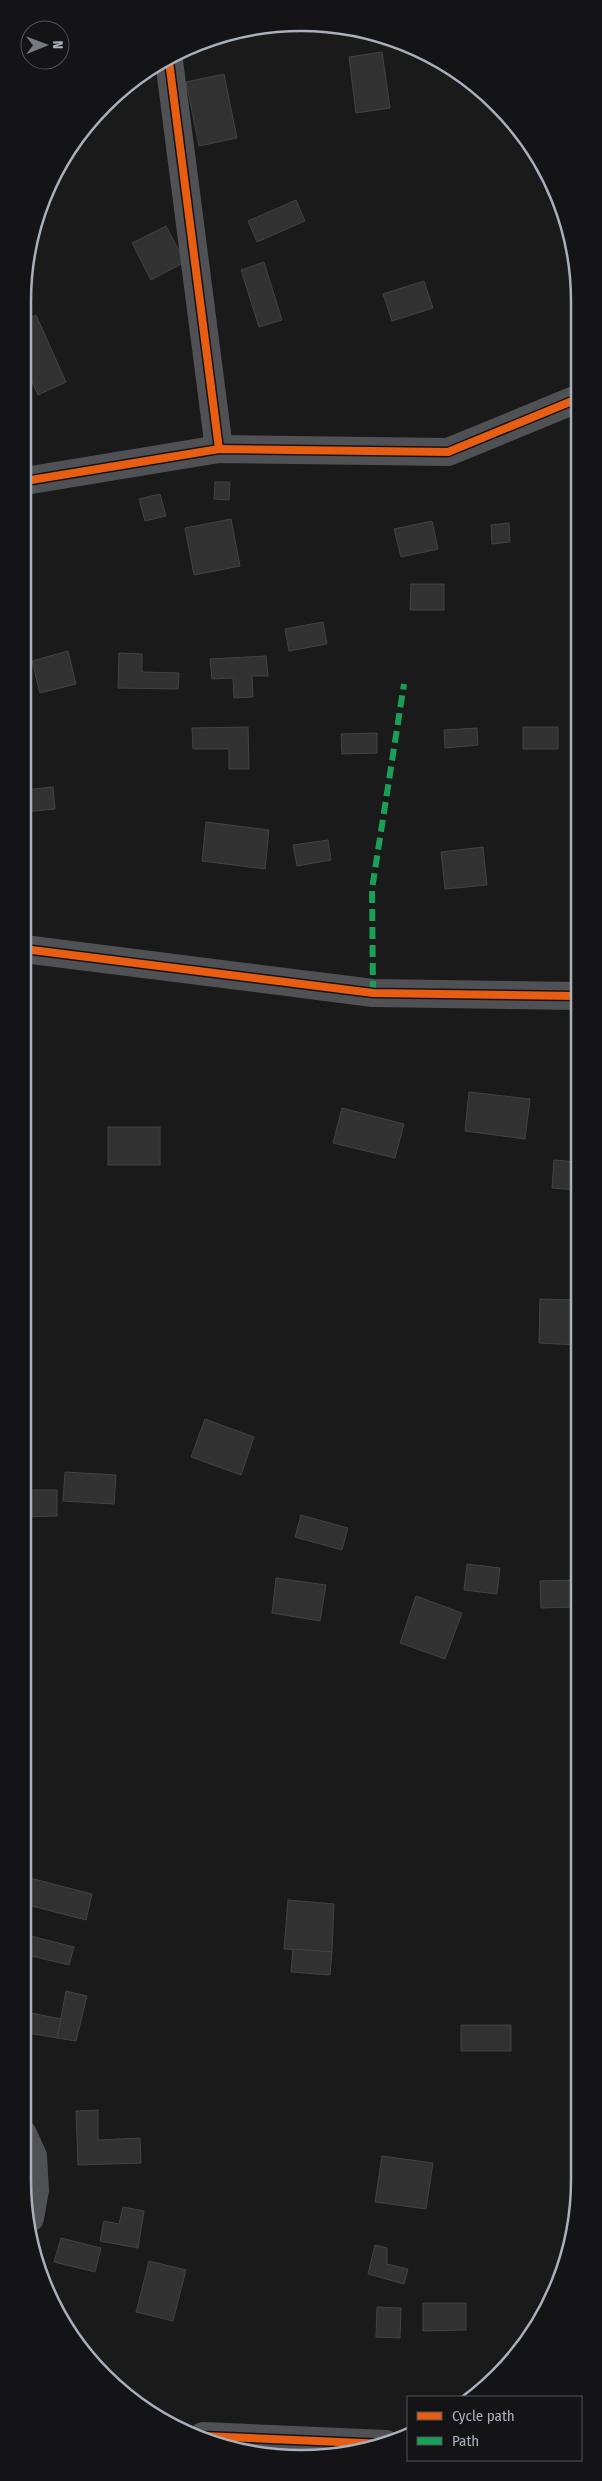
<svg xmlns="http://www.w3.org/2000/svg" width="602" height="2481" viewBox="0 0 602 2481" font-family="'Fira Sans Condensed',sans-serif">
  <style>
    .building { fill: #323232; stroke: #424346 }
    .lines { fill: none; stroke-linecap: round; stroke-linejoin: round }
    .minor { stroke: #4f5154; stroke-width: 28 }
    .quiet { stroke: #1a9f57; stroke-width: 6; stroke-dasharray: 12 6; stroke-linecap: butt }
    .cycleway-casing { stroke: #141416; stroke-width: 11 }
    .cycleway { stroke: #e95d12; stroke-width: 8 }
    .rim { fill: none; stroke: #aaafbc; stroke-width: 2.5 }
  </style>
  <rect width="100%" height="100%" fill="#1a1a1a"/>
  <g class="building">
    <path d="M382 52 390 108 356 113 349 57Z"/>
    <path d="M224 74 237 138 199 146 186 82Z"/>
    <path d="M296 200 305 221 257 242 248 221Z"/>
    <path d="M166 226 185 262 151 280 132 243Z"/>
    <path d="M264 262 282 320 259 327 241 270Z"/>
    <path d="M424 281 433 308 392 321 383 294Z"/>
    <path d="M36 315 66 382 38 395 25 366V320Z"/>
    <path d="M215 482H230L229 500 214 499Z"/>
    <path d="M160 494 166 516 145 521 139 499Z"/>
    <path d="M231 519 240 566 194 575 185 528Z"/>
    <path d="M432 521 438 549 401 557 394 529Z"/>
    <path d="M509 523 510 542 492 544 491 525Z"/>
    <path d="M411 584H444V610H410Z"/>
    <path d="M323 622 327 644 289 651 285 629Z"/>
    <path d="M68 651 76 684 40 693 32 661Z"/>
    <path d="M119 653 142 654V672L179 673 178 689 118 688Z"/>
    <path d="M266 656 268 676H252L253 697 234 698 233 678 212 679 210 659Z"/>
    <path d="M248 727 249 769H229V749H193L192 728Z"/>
    <rect x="523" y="727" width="35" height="22"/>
    <path d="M477 728 478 745 445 748 444 730Z"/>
    <path d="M377 733V753L342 754 341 734Z"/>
    <path d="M53 787 55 809 24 812V790Z"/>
    <path d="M206 822 269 830 265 869 202 861Z"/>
    <path d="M328 840 331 860 297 866 293 845Z"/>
    <path d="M483 847 487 885 445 889 441 852Z"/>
    <path d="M469 1092 530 1099 525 1139 465 1131Z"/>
    <path d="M342 1108 404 1124 395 1158 333 1143Z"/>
    <rect x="108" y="1127" width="52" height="38"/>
    <path d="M554 1160 577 1162V1190L552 1188Z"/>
    <path d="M540 1299 577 1300V1345L539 1343Z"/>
    <path d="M205 1419 254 1437 241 1475 191 1457Z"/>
    <path d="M65 1472 116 1475 114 1504 63 1501Z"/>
    <path d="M23 1490H57V1516L23 1517Z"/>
    <path d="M301 1515 348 1528 342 1550 295 1537Z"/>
    <path d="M467 1564 500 1568 497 1594 464 1590Z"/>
    <path d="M276 1578 326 1585 320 1621 272 1613Z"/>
    <path d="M573 1580V1607L541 1608 540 1581Z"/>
    <path d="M416 1596 462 1613 445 1659 400 1643Z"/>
    <path d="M30 1878 92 1894 86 1920 24 1904Z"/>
    <path d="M288 1900 334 1904 332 1952 284 1949Z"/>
    <path d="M23 1934 74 1947 69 1965 23 1954Z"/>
    <path d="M293 1949 332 1952 330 1975 291 1972Z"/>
    <path d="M66 1991 87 1996 76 2041 57 2038Z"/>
    <path d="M31 2013 61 2019 57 2038 28 2033Z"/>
    <rect x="461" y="2025" width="50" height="26"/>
    <path d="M98 2110V2140L140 2138 141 2163 78 2165 76 2111Z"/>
    <path d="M382 2156 433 2163 426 2209 375 2202Z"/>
    <path d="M123 2207 144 2211 138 2248 100 2241 104 2221 119 2224Z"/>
    <path d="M61 2238 101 2248 95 2272 54 2262Z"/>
    <path d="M375 2245 387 2248V2264L408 2269 404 2284 368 2274Z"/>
    <path d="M149 2261 186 2270 173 2321 136 2312Z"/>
    <path d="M423 2303H466V2330L423 2331Z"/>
    <path d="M377 2307 401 2308 400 2338 376 2337Z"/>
  </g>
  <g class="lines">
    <g class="minor">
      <path d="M169 61 219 449"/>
      <path d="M25 481 219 449 448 452 577 399"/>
      <path d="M24 949 373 993 577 996"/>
      <path d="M23 2134 33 2156 35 2190 30 2218"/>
      <path d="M203 2436 386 2444"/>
    </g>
    <path class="quiet" d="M373 993 372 889 404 684"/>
    <g class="cycleway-casing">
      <g id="cycleway">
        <path d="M169 61 219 449"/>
        <path d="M25 481 219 449 448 452 577 399"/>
        <path d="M24 949 373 993 577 996"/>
        <path d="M203 2436 386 2444"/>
      </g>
    </g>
    <use href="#cycleway" class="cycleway"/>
  </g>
  <path d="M0 0H602V2481H0ZM301 31H301A270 270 0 0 1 571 301V2180A270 270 0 0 1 301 2450H301A270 270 0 0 1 31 2180V301A270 270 0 0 1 301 31Z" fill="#141416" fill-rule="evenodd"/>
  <path class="rim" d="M301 31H301A270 270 0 0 1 571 301V2180A270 270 0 0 1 301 2450H301A270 270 0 0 1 31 2180V301A270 270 0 0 1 301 31Z"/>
  <rect x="407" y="2396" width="175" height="65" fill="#141416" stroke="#505258"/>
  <rect x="417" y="2412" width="25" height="8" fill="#e95d12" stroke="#505258"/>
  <text x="452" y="2421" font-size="15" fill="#aaafbc">Cycle path</text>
  <rect x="417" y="2437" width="25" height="8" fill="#1a9f57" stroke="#505258"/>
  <text x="452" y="2446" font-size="15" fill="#aaafbc">Path</text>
  <g transform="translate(45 45) rotate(89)"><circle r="24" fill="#141416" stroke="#505258"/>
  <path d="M0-4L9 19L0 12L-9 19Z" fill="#787b83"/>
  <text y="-8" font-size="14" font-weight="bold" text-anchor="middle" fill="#aaafbc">N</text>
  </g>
</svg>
